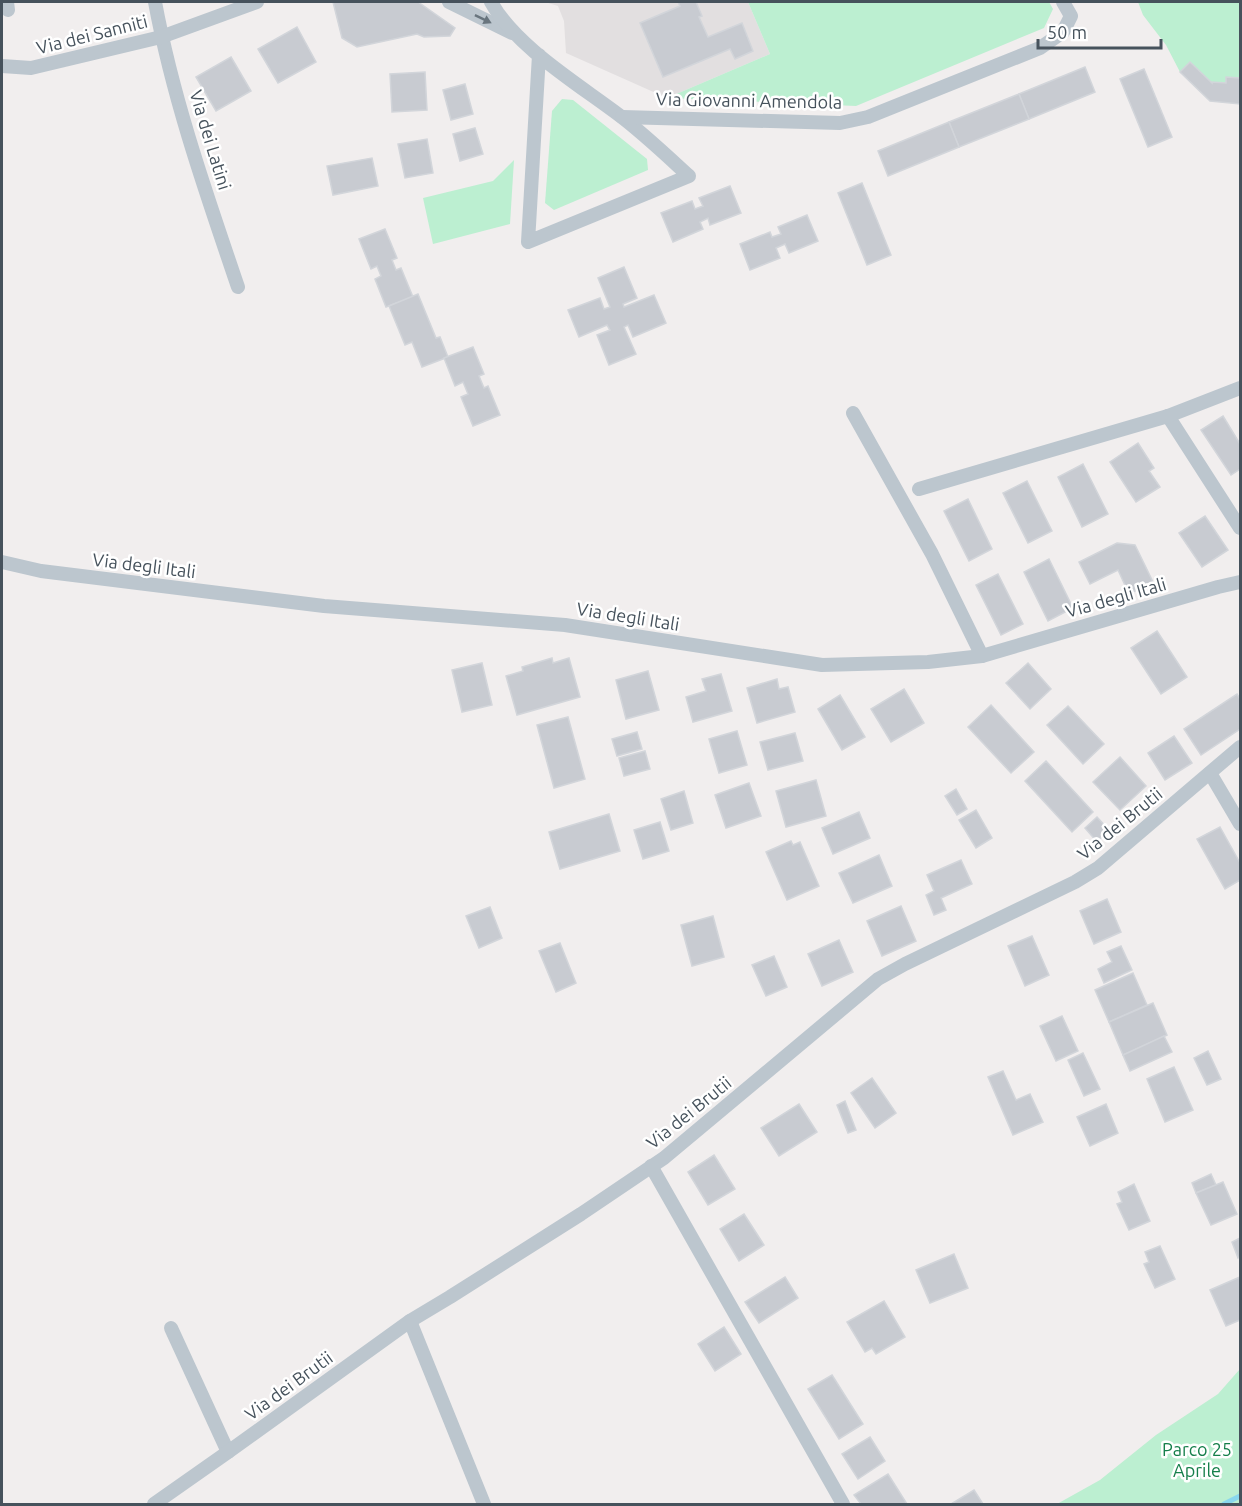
<svg xmlns="http://www.w3.org/2000/svg" width="1242" height="1506" viewBox="0 0 1242 1506" font-family="Ubuntu,sans-serif">
  <style>
    .education { fill: #e2dfe0 }
    .green { fill: #bcefd1 }
    .lines { fill: none; stroke-linecap: round; stroke-linejoin: round }
    .stream { stroke: #89d7ed; stroke-width: 5 }
    .building { fill: #c8cbd1; stroke: #d2d5da; stroke-width: 1.5 }
    .minor { stroke: #bcc6ce; stroke-width: 14 }
    .oneway { fill: #69757e }
    .labels { text-anchor: middle; stroke-width: 5; stroke-linejoin: round; paint-order: stroke }
    .street-label { font-size: 18px; fill: #46525c; stroke: #fff }
    .park-label { font-size: 18px; fill: #167f4b; stroke: #fff }
  </style>
  <rect width="100%" height="100%" fill="#f1eeee"/>
  <path class="education" d="M545 2H748L770 54 667 98 566 53 564 21 558 6Z"/>
  <g class="green">
    <path d="M748 2H1049L1053 9 1044 28 856 106 667 98 770 54Z"/>
    <path d="M1138 2H1240V104L1210 101 1180 72 1166 45 1143 15Z"/>
    <path d="M562 99 573 100 647 159 648 170 554 210 545 203 552 111Z"/>
    <path d="M514 160 510 224 433 244 423 198 493 181Z"/>
    <path d="M1240 1369V1504H1057L1100 1480 1156 1435 1218 1394Z"/>
  </g>
  <g class="lines">
    <path class="stream" d="M1224 1504 1240 1496"/>
  </g>
  <g class="building">
    <path d="M333 2H418L455 28 450 36 424 37 417 34 357 47 342 38Z"/>
    <path d="M678 2H696L702 16 699 17 708 37 742 23 753 51 735 59 730 49 663 77 640 23 680 6Z"/>
    <path d="M297 27 316 62 278 83 258 49Z"/>
    <path d="M231 57 251 91 216 111 196 77Z"/>
    <path d="M1190 62 1212 83V82L1226 83V77L1240 78V104L1210 101 1180 72Z"/>
    <path d="M1085 67 1095 92 1029 119 1019 94Z"/>
    <path d="M1144 69 1172 137 1148 147 1120 79Z"/>
    <path d="M425 72 427 110 392 112 390 74Z"/>
    <path d="M465 84 473 114 451 120 443 90Z"/>
    <path d="M1019 94 1029 119 959 147 949 122Z"/>
    <path d="M949 122 959 147 888 176 878 151Z"/>
    <path d="M475 128 483 154 460 161 453 134Z"/>
    <path d="M427 139 433 173 405 178 398 144Z"/>
    <path d="M372 158 378 186 333 195 327 166Z"/>
    <path d="M862 183 891 255 867 265 838 193Z"/>
    <path d="M730 186 741 213 710 225 708 218 700 222 703 229 673 242 661 213 692 201 695 209 703 206 699 198Z"/>
    <path d="M807 215 818 241 789 253 785 244 776 248 780 258 750 270 740 244 770 232 772 237 781 234 778 227Z"/>
    <path d="M385 229 397 258 392 260 396 270 401 268 413 297 386 307 375 279 381 276 377 266 371 269 359 239Z"/>
    <path d="M624 267 637 298 623 304 624 307 654 295 666 323 633 337 628 325 624 327 636 354 609 365 597 335 610 330 607 325 579 337 568 310 600 298 604 309 610 307 598 278Z"/>
    <path d="M418 294 436 338 440 337 448 357 422 367 412 342 405 345 389 306Z"/>
    <path d="M473 347 484 374 479 376 484 388 488 386 500 415 473 426 461 397 468 394 463 382 455 386 444 358Z"/>
    <path d="M1223 416 1240 444V469L1231 475 1201 430Z"/>
    <path d="M1138 443 1154 468 1149 471 1160 487 1136 502 1110 462Z"/>
    <path d="M1083 464 1108 514 1082 527 1058 477Z"/>
    <path d="M1027 481 1052 531 1028 543 1003 493Z"/>
    <path d="M968 499 992 549 969 561 944 511Z"/>
    <path d="M1205 516 1228 550 1202 567 1179 533Z"/>
    <path d="M1117 543 1135 545 1153 582 1129 594 1118 570 1090 584 1079 562Z"/>
    <path d="M1049 559 1073 608 1048 621 1024 572Z"/>
    <path d="M998 574 1023 624 1001 635 976 585Z"/>
    <path d="M1157 631 1187 677 1161 694 1131 648Z"/>
    <path d="M552 658 553 663 569 658 580 697 517 715 506 676 523 671 522 667Z"/>
    <path d="M482 663 492 705 462 712 452 670Z"/>
    <path d="M1028 663 1051 689 1030 709 1006 683Z"/>
    <path d="M648 671 659 710 626 719 616 680Z"/>
    <path d="M721 674 732 711 693 722 686 697 706 691 702 679Z"/>
    <path d="M777 679 779 689 788 687 795 712 757 723 747 688Z"/>
    <path d="M904 689 924 723 891 742 871 709Z"/>
    <path d="M1237 694 1240 699V729L1201 755 1184 729Z"/>
    <path d="M840 695 865 737 842 750 818 709Z"/>
    <path d="M991 705 1034 752 1011 773 968 727Z"/>
    <path d="M1068 706 1104 744 1083 764 1047 725Z"/>
    <path d="M568 717 585 779 554 788 537 725Z"/>
    <path d="M737 731 747 765 719 773 709 739Z"/>
    <path d="M637 732 642 749 617 756 612 739Z"/>
    <path d="M795 733 803 761 768 770 760 742Z"/>
    <path d="M1174 736 1192 763 1165 780 1148 753Z"/>
    <path d="M645 751 650 769 624 776 619 758Z"/>
    <path d="M1120 757 1146 786 1120 810 1093 782Z"/>
    <path d="M1046 761 1093 812 1072 832 1025 781Z"/>
    <path d="M816 780 826 816 786 827 776 791Z"/>
    <path d="M749 783 761 816 726 828 715 795Z"/>
    <path d="M956 789 967 809 957 815 945 796Z"/>
    <path d="M684 791 693 823 671 830 661 799Z"/>
    <path d="M976 810 992 838 976 848 959 820Z"/>
    <path d="M859 812 870 838 833 854 822 828Z"/>
    <path d="M609 814 620 851 560 869 549 832Z"/>
    <path d="M1097 817 1109 830 1097 842 1085 828Z"/>
    <path d="M660 822 669 851 643 859 634 830Z"/>
    <path d="M1220 827 1240 863V880L1225 889 1197 839Z"/>
    <path d="M791 841 793 845 800 842 819 886 787 900 766 852Z"/>
    <path d="M879 855 892 886 853 903 839 873Z"/>
    <path d="M961 860 972 884 941 898 946 910 934 915 926 895 934 891 927 875Z"/>
    <path d="M1107 899 1121 932 1094 944 1080 911Z"/>
    <path d="M901 906 916 941 882 956 867 921Z"/>
    <path d="M490 907 502 938 479 948 466 916Z"/>
    <path d="M713 916 724 957 692 966 681 925Z"/>
    <path d="M1032 936 1049 975 1025 986 1008 946Z"/>
    <path d="M839 940 853 972 822 986 808 954Z"/>
    <path d="M560 943 576 983 556 992 539 951Z"/>
    <path d="M1121 946 1132 970 1104 983 1098 969 1112 962 1107 952Z"/>
    <path d="M774 956 787 987 766 996 752 965Z"/>
    <path d="M1133 973 1147 1005 1109 1022 1095 990Z"/>
    <path d="M1153 1003 1167 1035 1123 1055 1109 1022Z"/>
    <path d="M1062 1016 1078 1051 1056 1061 1040 1026Z"/>
    <path d="M1164 1036 1172 1052 1130 1071 1123 1055Z"/>
    <path d="M1208 1051 1221 1079 1207 1085 1194 1058Z"/>
    <path d="M1083 1053 1100 1089 1084 1096 1068 1060Z"/>
    <path d="M1174 1067 1193 1110 1165 1122 1147 1079Z"/>
    <path d="M1003 1071 1016 1100 1030 1094 1043 1122 1013 1135 988 1077Z"/>
    <path d="M872 1078 896 1113 875 1128 851 1093Z"/>
    <path d="M845 1101 856 1130 848 1133 837 1105Z"/>
    <path d="M799 1104 817 1132 779 1156 761 1128Z"/>
    <path d="M1106 1104 1118 1133 1090 1146 1077 1117Z"/>
    <path d="M714 1155 735 1189 708 1205 688 1172Z"/>
    <path d="M1211 1174 1216 1185 1196 1193 1192 1183Z"/>
    <path d="M1223 1182 1237 1214 1211 1225 1196 1193Z"/>
    <path d="M1134 1184 1150 1221 1129 1230 1117 1204 1122 1202 1118 1192Z"/>
    <path d="M744 1214 764 1245 739 1261 720 1229Z"/>
    <path d="M1240 1238V1257L1238 1258 1232 1242Z"/>
    <path d="M1160 1246 1175 1279 1155 1288 1144 1264 1149 1262 1145 1252Z"/>
    <path d="M954 1254 968 1288 930 1303 916 1270Z"/>
    <path d="M785 1277 798 1298 759 1323 745 1302Z"/>
    <path d="M1240 1277V1320L1226 1326 1210 1290Z"/>
    <path d="M884 1301 905 1337 876 1354 872 1348 865 1352 847 1322Z"/>
    <path d="M724 1327 741 1354 715 1371 698 1344Z"/>
    <path d="M832 1375 863 1424 839 1439 808 1389Z"/>
    <path d="M870 1437 885 1461 858 1479 842 1454Z"/>
    <path d="M888 1474 907 1504H861L854 1495Z"/>
    <path d="M974 1490 983 1504H951Z"/>
  </g>
  <g class="lines">
    <g class="minor">
      <path d="M7 2 8 10"/>
      <path d="M155 2C173 99 206 193 238 287"/>
      <path d="M449 2 512 33"/>
      <path d="M491 2C515 46 578 84 619 115 643 133 666 155 689 176L528 242 539 55"/>
      <path d="M2 66 31 68 161 37 257 2"/>
      <path d="M622 117 840 123 868 117 1040 48 1063 32 1071 16 1063 2"/>
      <path d="M853 413 932 554 982 656"/>
      <path d="M1168 416 1240 528"/>
      <path d="M919 489 1168 416 1240 388"/>
      <path d="M2 562 41 571 324 606 565 625 822 665 928 662 982 656 1218 587 1240 582"/>
      <path d="M1210 773 1240 824"/>
      <path d="M651 1166 843 1504"/>
      <path d="M410 1321 484 1504"/>
      <path d="M171 1328 228 1452"/>
      <path d="M154 1504 228 1452 410 1321 450 1297 581 1214 664 1158 878 979 905 964 1075 882 1098 868 1240 747"/>
    </g>
  </g>
  <defs><path id="oneway-solid" d="M-6-.8H1V-3.2L6.5 0L1 3.2V.8H-6Z" transform="scale(1.5)"/></defs>
  <use class="oneway" href="#oneway-solid" transform="translate(483 19) rotate(26)"/>
  <g class="labels">
    <g class="street-label">
      <text transform="translate(92 35) rotate(-14)" y="6">Via dei Sanniti</text>
      <text transform="translate(749 101) rotate(1)" y="6">Via Giovanni Amendola</text>
      <text transform="translate(210 140) rotate(73)" y="6">Via dei Latini</text>
      <text transform="translate(144 566) rotate(7)" y="6">Via degli Itali</text>
      <text transform="translate(1116 598) rotate(-16)" y="6">Via degli Itali</text>
      <text transform="translate(628 617) rotate(9)" y="6">Via degli Itali</text>
      <text transform="translate(1120 824) rotate(-39)" y="6">Via dei Brutii</text>
      <text transform="translate(689 1113) rotate(-39)" y="6">Via dei Brutii</text>
      <text transform="translate(289 1386) rotate(-36)" y="6">Via dei Brutii</text>
    </g>
    <g class="park-label">
      <text x="1197" y="1456">Parco 25<tspan x="1197" dy="21">Aprile</tspan></text>
    </g>
  </g>
  <rect width="1242" height="1506" fill="none" stroke="#46525c" stroke-width="6"/>
  <path d="M1038 39v9h123v-9" fill="none" stroke="#46525c" stroke-width="3"/>
  <text x="1047" y="39" font-size="18" fill="#46525c" stroke="#ffffff" stroke-width="4.5" paint-order="stroke">50 m</text>
</svg>
